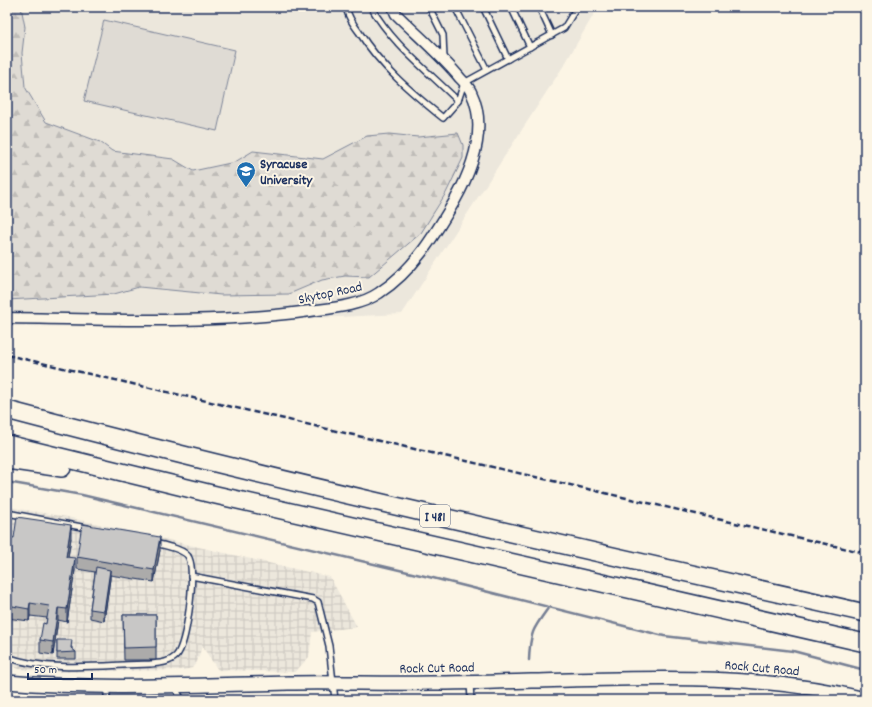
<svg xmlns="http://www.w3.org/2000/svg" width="872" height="707" viewBox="0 0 872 707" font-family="Dekko,sans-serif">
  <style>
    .built { fill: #ece7dc }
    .industrial { fill: url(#industrial-grid) }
    .grass { fill: #dfdbd4; stroke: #7d8599 }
    .forest { fill: url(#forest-firs); stroke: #7d8599 }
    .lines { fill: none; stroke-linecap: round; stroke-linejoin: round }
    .stream { stroke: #767f94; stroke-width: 2.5 }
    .lane-casing { stroke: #1b2f5e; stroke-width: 8 }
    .street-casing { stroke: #1b2f5e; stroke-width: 13 }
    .secondary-casing { stroke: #1b2f5e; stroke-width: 16 }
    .highway-casing { stroke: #1b2f5e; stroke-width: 20 }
    .lane { stroke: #fcf5e5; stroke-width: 5 }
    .street { stroke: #fcf5e5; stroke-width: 10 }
    .secondary { stroke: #fcf5e5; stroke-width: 13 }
    .highway { stroke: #fcf5e5; stroke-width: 17 }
    .rail { stroke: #1b2f5e; stroke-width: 2.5; stroke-dasharray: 6 3; stroke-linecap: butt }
    .wall { fill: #acabaa; stroke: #1b2f5e }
    .shaded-wall { fill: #8c8b8b; stroke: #1b2f5e }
    .building { fill: #c8c7c6; stroke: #1b2f5e }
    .labels { text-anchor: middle; stroke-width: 4; stroke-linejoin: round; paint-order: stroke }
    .shield { fill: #fcf5e5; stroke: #5e6a86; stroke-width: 1 }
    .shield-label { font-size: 13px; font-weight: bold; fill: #1b2f5e }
    .poi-label { font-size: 14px; font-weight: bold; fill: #1b2f5e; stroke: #fcf5e5; text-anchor: start }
    .street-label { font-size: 14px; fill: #1b2f5e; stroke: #fcf5e5 }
  </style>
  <defs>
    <pattern id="industrial-grid" width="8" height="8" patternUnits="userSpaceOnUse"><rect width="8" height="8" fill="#ece7dc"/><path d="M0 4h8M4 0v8" fill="none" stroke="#cac6bf"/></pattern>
    <pattern id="forest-firs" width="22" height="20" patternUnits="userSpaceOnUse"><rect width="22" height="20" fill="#dfdbd4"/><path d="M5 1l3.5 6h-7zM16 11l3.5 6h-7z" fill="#bfbcb8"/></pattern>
  </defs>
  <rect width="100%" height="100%" fill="#fcf5e5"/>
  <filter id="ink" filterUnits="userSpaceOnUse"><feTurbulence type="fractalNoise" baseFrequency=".025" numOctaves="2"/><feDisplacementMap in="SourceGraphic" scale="8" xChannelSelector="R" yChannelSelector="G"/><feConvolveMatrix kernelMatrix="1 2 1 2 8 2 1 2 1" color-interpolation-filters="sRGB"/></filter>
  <g filter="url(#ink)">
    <path class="built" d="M7 7H598L566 62 402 314 126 327 7 326Z"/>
    <path class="industrial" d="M7 507 67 517 330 577 357 627 312 632 309 657 295 672 218 670 202 646 197 662 192 668 184 670 50 672 19 669 7 664Z"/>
    <path class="grass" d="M104 20 235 50 217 131 84 101Z"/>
    <path class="forest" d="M7 7H21L25 27 22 53 25 87 46 122 100 142 112 151 173 159 193 171 235 162 253 151 323 159 367 136 389 134 418 137 458 133 463 145V158L446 193 421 233 369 277 345 276 322 280 289 294 221 295 139 287 114 294 7 300Z"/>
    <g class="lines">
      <g class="stream">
        <path d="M7 482 82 495 429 577 664 636 793 651 865 670"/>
        <path d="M529 660C530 632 533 629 549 607"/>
      </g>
      <g class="lane-casing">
        <g id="lane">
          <path d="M346 7C348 17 353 24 359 32 381 67 411 92 443 118L458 101 464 83 564 28 577 7"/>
          <path d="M371 7C393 45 427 70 458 101"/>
          <path d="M429 7 443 35 444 58"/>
          <path d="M455 7 487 70"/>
          <path d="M483 7 508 59"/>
          <path d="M511 7 530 47"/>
          <path d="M539 7 552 35"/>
          <path d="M7 513 87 528"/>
          <path d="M191 576 313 599 318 602 329 646 335 700"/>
          <path d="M7 657C52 673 103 665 150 664 159 663 169 663 176 656 187 645 196 574 189 558 186 549 162 545 154 543"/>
          <path d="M470 683 471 700"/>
          <path d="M107 687V700"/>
          <path d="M175 688 182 700"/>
        </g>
      </g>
      <g class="street-casing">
        <path id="street" d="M7 318C108 319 210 325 310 311 333 308 360 306 379 293 413 271 434 236 454 202 472 170 488 127 471 92 469 87 464 82 460 78 441 55 417 35 396 14L393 7"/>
      </g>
      <g class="secondary-casing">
        <path id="secondary" d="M7 682C100 690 194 685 288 683 335 682 383 684 430 683 465 683 499 682 534 681 645 678 756 672 865 699"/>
      </g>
      <g class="highway-casing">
        <g id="highway">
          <path d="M7 410C291 485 578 548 865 613"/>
          <path d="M7 444 216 495 865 643"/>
          <path d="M7 460 62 468"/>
        </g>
      </g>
      <use href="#lane" class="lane"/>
      <use href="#street" class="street"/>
      <use href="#secondary" class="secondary"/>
      <use href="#highway" class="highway"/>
      <path class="rail" d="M7 355 865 553"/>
    </g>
    <g class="wall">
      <path d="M14 538H71L68 557 75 570 67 622 58 620 53 655 40 653V640L46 624 47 618 30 616 29 621 7 618V542L8 543Z"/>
      <path d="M160 550 154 582 110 575V579L104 621 90 618V609L95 572 77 569V557Z"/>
      <path d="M123 615H156V660H124Z"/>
      <path d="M57 640 72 647V649L76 652V659H57Z"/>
    </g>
    <g class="shaded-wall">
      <path d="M71 525V538L66 569V557Z"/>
      <path d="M160 537V550L154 582V570Z"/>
      <path d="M75 558V570L67 622V609Z"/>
      <path d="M110 570V579L104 621V611Z"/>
      <path d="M30 603V616L29 621V609Z"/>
      <path d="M58 608V620L53 655V642Z"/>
    </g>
    <g class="building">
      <path d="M17 517 71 525 66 557 75 558 67 609 58 608 53 642 40 640 43 623 46 624 49 606 30 603 29 609 7 605V542L8 543 9 537 14 538Z"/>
      <path d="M82 524 160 537 154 570 77 557Z"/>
      <path d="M96 567 110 570 104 611 90 609Z"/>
      <path d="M123 615H156V647L124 648Z"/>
      <path d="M57 640H72L71 648 76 652 57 653Z"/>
    </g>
  </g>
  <defs>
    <g id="university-pin" transform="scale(1)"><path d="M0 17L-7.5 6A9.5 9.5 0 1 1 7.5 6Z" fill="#1f6fb2" stroke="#fcf5e5"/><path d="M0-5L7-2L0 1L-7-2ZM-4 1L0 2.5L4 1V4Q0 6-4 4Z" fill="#fff"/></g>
  </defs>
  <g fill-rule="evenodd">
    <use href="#university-pin" x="246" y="171"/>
  </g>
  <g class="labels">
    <rect class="shield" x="420" y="505" width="30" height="22" rx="3"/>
    <g class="shield-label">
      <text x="435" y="521">I 481</text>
    </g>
    <g class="poi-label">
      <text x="260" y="168">Syracuse<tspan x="260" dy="16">University</tspan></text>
    </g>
    <g class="street-label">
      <text transform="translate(330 292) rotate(-12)" y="5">Skytop Road</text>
      <text transform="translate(437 667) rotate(-1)" y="5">Rock Cut Road</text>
      <text transform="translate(762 667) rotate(5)" y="5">Rock Cut Road</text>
    </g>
  </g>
  <rect width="872" height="707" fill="none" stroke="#fcf5e5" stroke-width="24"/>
  <rect x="12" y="12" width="848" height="683" fill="none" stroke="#1b2f5e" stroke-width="1.5" filter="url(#ink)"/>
  <path d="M28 673v6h64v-6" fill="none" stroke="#1b2f5e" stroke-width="2"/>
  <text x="34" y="673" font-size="12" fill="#1b2f5e" stroke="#fcf5e5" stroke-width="3" paint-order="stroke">50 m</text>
</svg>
